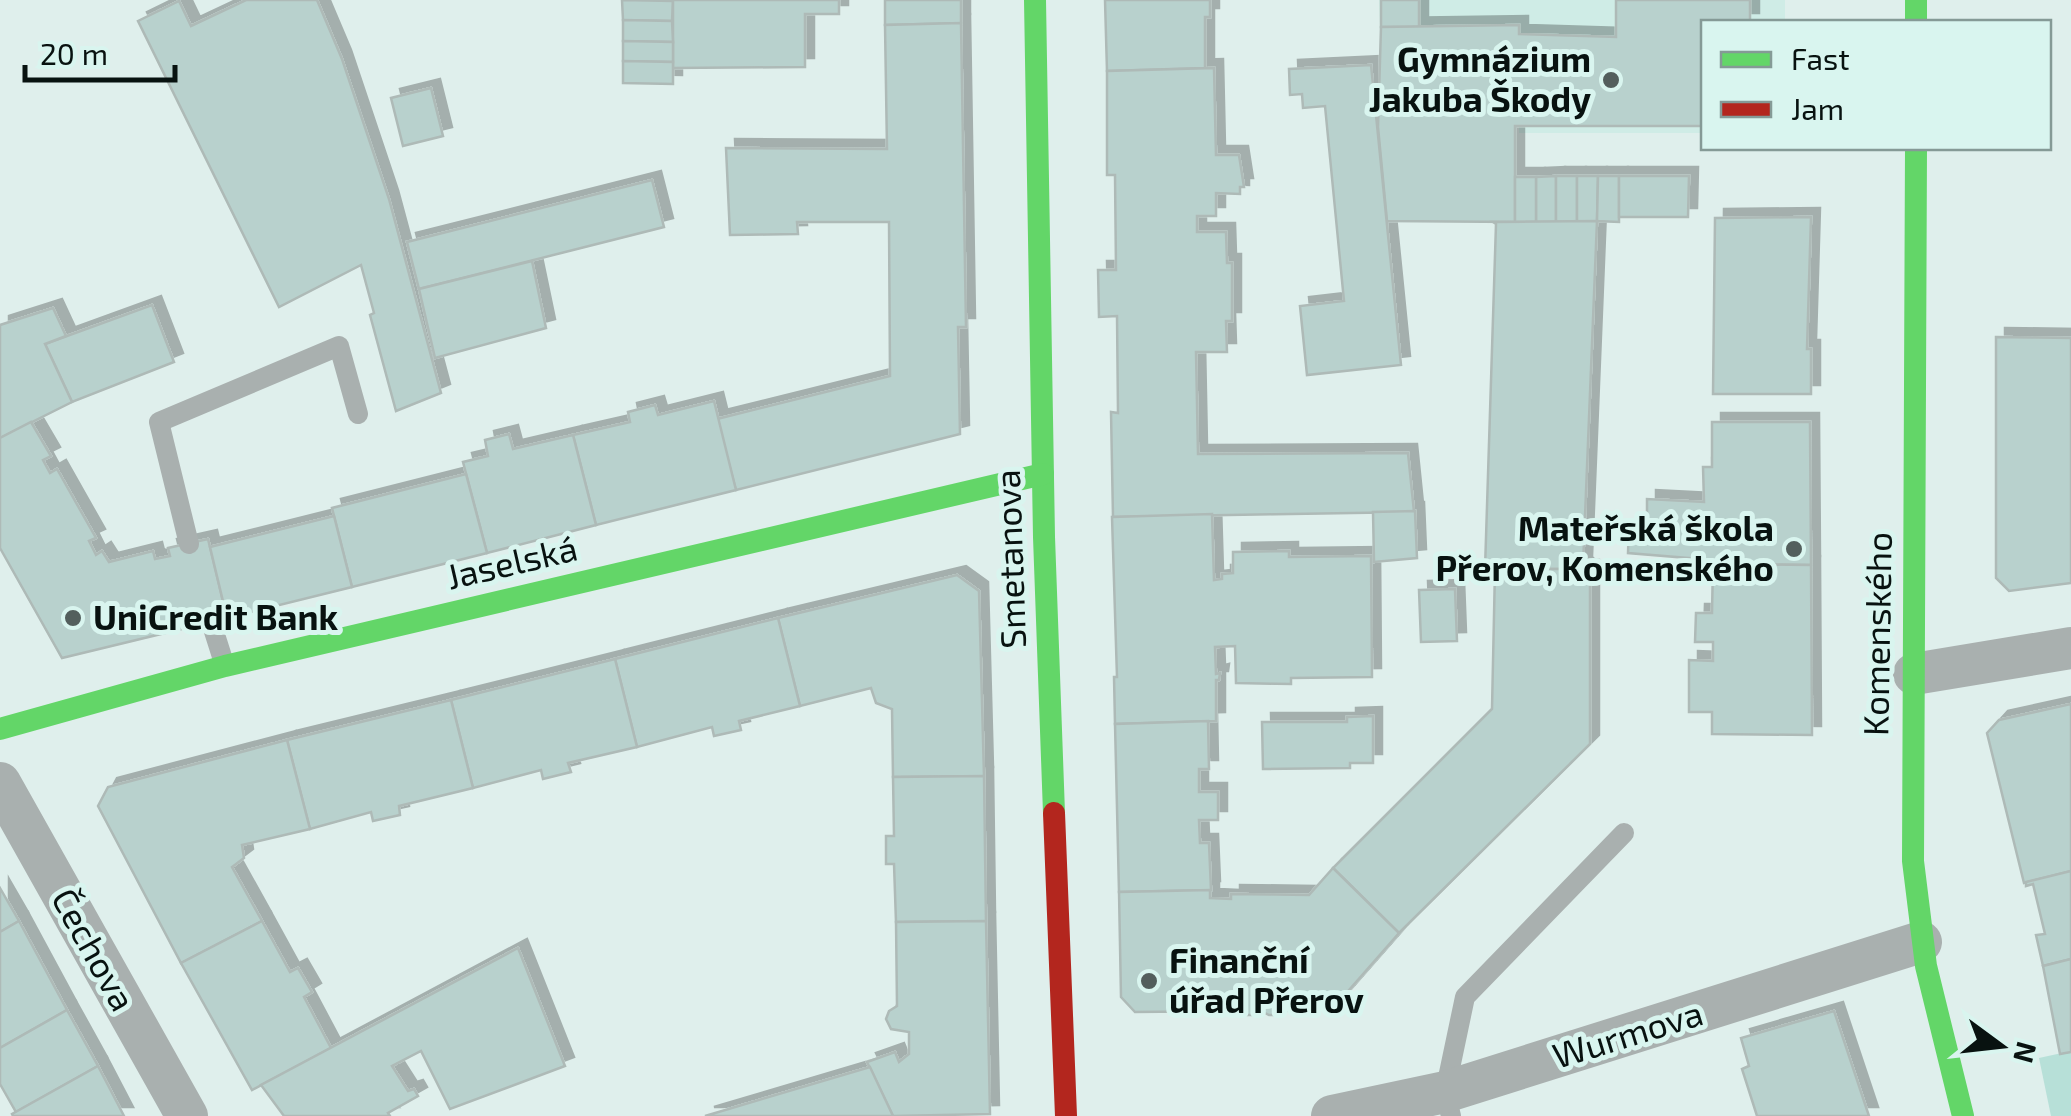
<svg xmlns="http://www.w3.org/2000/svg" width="2071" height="1116" viewBox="0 0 2071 1116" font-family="'Exo 2',sans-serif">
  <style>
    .built { fill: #cfece6 }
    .green { fill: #b7e0d8 }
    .building { fill: #b8d1cd; stroke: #aebab7; stroke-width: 2.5; filter: url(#shadow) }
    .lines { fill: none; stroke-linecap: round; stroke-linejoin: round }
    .lane { stroke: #a9b0af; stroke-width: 20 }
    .street { stroke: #a9b0af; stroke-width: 42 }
    .fast { stroke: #63d668; stroke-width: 22 }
    .jam { stroke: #b3261e; stroke-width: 22 }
    .poi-dot { fill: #535f5d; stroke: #d9f5ef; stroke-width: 4 }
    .labels { text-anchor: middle; stroke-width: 10; stroke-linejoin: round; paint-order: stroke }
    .poi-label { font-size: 35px; font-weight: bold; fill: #081210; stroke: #d9f5ef; text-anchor: end }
    .street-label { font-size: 35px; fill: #081210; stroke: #d9f5ef }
  </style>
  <defs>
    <filter id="shadow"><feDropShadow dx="9" dy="-9" stdDeviation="0" flood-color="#0004"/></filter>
  </defs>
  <rect width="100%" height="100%" fill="#dfefec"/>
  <path class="built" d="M1379 0H1785V22H1704L1703 133H1519V25L1380 28Z"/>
  <path class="green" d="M2071 1051V1116H2051L2039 1058Z"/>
  <g class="building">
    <path d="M246 0H317L342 59 389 199 441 393 396 411 370 315 374 313 361 265 279 307 138 21 179 1 191 26Z"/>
    <path d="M622 0 673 1 672 21 623 20Z"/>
    <path d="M839 0V14H805V67L673 68V0Z"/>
    <path d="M885 0H961V23L885 25Z"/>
    <path d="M1105 0H1210V17H1205V68L1107 71Z"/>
    <rect x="1381" y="0" width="38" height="27"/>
    <path d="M1616 0H1750V22H1704V126H1515V222L1387 221 1378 127 1381 27 1519 25V34L1616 37Z"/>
    <path d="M623 20 672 21 673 42 623 41Z"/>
    <path d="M961 23 966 327H958L960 434 736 490 717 419 890 376 889 222H797L798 234 730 235 726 148 887 149 885 25Z"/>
    <path d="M623 41 673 42V62L623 61Z"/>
    <path d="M623 61 673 62V84L623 83Z"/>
    <path d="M1371 65 1401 365 1307 375 1300 306 1344 301 1325 106 1303 108 1302 94 1290 95 1289 69Z"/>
    <path d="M1214 68 1216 155H1239L1244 187H1240V194L1216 193V216H1197V232H1226L1227 263H1232V321H1226L1227 352H1196L1198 454 1408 453 1414 512 1113 517 1111 412 1118 413 1117 316 1099 317 1098 270H1116L1115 175H1107V71Z"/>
    <path d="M431 88 443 136 403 146 391 98Z"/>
    <path d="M1556 176V222H1536V177Z"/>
    <rect x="1556" y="176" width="21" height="46"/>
    <path d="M1577 176H1598L1597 221 1577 222Z"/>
    <path d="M1598 176H1619V222L1597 221Z"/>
    <path d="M1619 176H1689L1688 217H1619Z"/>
    <rect x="1515" y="177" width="21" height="45"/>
    <path d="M652 180 664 227 419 289 407 242Z"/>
    <path d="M1811 217 1807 349H1811V394H1713L1715 218Z"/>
    <path d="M1597 221 1583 566 1586 569H1485L1496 224 1493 222Z"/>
    <path d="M532 261 546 328 435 358 419 289Z"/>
    <path d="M152 305 174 362 72 402 45 344Z"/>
    <path d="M53 308 66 336 45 344 72 402 0 438V325Z"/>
    <path d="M1996 337 2071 338V583L2009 591 1996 578Z"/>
    <path d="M714 401 736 490 596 525 573 435 630 422 628 412 655 405 658 415Z"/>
    <path d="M31 422 51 456 43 460 50 473 57 469 96 538 89 541 96 555 102 551 109 562 153 551 155 559 170 556 168 548 208 539 227 618 62 658 0 548V438Z"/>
    <path d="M1712 422H1810L1811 565 1713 564 1712 560 1628 553 1629 523H1647V499L1704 502 1703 467H1712Z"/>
    <path d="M509 434 513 449 573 435 596 525 487 553 463 462 488 456 485 440Z"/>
    <path d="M466 474 487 553 352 587 332 508Z"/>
    <path d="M1415 511 1417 558 1374 562 1373 512Z"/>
    <path d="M1212 514 1214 580 1222 579V574L1233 573V552L1289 551V557L1371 556 1372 677 1291 678V684L1236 683 1235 646 1215 647 1216 674 1220 673 1219 680H1216V721L1115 724 1114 677H1117L1112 517Z"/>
    <path d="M334 516 352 587 227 618 210 547Z"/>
    <path d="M1713 564 1811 565 1812 735 1712 734V712H1689V660L1713 661V642H1695L1696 613H1712Z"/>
    <path d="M1495 569H1590V744L1399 933 1333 868 1492 709Z"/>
    <path d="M957 575 979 591 984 776 893 777 892 709 876 703 871 688 800 706 778 618Z"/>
    <path d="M1455 589 1457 641 1421 642 1419 590Z"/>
    <path d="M778 618 800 706 739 721 741 730 714 736 712 727 637 747 615 659Z"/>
    <path d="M615 659 637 747 568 763 571 772 543 779 541 770 473 788 451 700Z"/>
    <path d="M451 700 473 788 399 806 400 815 373 821 371 812 310 829 287 740Z"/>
    <path d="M2071 704V871L2024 883 1987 733 1999 720Z"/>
    <path d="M1373 716V763H1350V768L1263 769 1262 722H1347V717Z"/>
    <path d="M1208 721 1209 769H1199V792H1218V820H1199L1200 843H1209L1211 890 1119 892 1115 724Z"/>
    <path d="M287 740 310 829 242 845 244 858 232 867 262 921 181 963 98 806 108 787Z"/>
    <path d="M984 776 986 921 896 922 894 864H886V836H894L893 777Z"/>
    <path d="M1333 868 1399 933 1342 998 1315 999V1009H1308L1304 1014H1294L1289 1010 1279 1015H1269L1259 1010 1254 1015H1244L1240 1011 1135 1012 1121 997 1119 892 1210 890V898L1231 899V894L1309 895Z"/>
    <path d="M2071 871V959L2043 966 2036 935 2045 934 2033 884 2026 886V882Z"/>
    <path d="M0 888 19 921 0 932Z"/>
    <path d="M19 921 67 1010 0 1048V932Z"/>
    <path d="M262 921 290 972 298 968 312 992 304 997 331 1048 252 1090 181 963Z"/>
    <path d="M986 921 990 1114 893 1116 867 1062 895 1052 899 1062 909 1054V1032L891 1029 886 1019 889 1011 897 1006 896 922Z"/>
    <path d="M518 948 565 1066 450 1109 421 1051 392 1066 408 1091 414 1089 418 1096 388 1113 390 1116H284L261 1085Z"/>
    <path d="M2071 959V1052L2060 1054 2043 966Z"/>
    <path d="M67 1010 98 1066 16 1112 0 1084V1048Z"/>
    <path d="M1834 1011 1869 1116H1757L1742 1069 1749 1066 1741 1038Z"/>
    <path d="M98 1066 124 1116H13L12 1114Z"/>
    <path d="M870 1067 893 1116H705Z"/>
  </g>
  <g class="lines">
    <g class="lane">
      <path d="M189 544 159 422 339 346 358 414"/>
      <path d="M211 622 224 663"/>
      <path d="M1451 1116 1445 1092 1465 997 1624 833"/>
    </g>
    <g class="street">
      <path d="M1914 674 2071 648"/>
      <path d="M0 783 187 1116"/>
      <path d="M1332 1116 1445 1092 1921 942"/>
    </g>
    <g class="fast">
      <path d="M1035 0 1044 537 1054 813"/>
      <path d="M1916 0V22"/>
      <path d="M1916 148 1913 861 1926 966 1963 1116"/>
      <path d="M0 729 225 666 1043 474"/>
    </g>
    <path class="jam" d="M1054 813 1066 1116"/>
  </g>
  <g class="poi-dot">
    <circle cx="1611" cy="80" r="10"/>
    <circle cx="1794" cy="549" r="10"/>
    <circle cx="73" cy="618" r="10"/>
    <circle cx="1149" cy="981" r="10"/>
  </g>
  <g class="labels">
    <g class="poi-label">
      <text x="1591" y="72">Gymnázium<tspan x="1591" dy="40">Jakuba Škody</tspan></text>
      <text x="1774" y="541">Mateřská škola<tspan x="1774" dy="40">Přerov, Komenského</tspan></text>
      <text x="93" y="630" text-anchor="start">UniCredit Bank</text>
      <text x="1169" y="973" text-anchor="start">Finanční<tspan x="1169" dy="40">úřad Přerov</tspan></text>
    </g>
    <g class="street-label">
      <text transform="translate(1011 559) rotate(-92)" y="12">Smetanova</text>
      <text transform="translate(512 563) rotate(-13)" y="12">Jaselská</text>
      <text transform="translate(1878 634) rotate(-89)" y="12">Komenského</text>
      <text transform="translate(93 950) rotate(61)" y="12">Čechova</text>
      <text transform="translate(1628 1035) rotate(-17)" y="12">Wurmova</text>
    </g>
  </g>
  <rect x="1701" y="20" width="350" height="130" fill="#d9f5ef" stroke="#859a96" stroke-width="2.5"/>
  <rect x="1721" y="52" width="50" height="15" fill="#63d668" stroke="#859a96" stroke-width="2.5"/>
  <text x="1791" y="70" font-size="30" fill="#081210">Fast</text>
  <rect x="1721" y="102" width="50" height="15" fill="#b3261e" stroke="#859a96" stroke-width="2.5"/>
  <text x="1791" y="120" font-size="30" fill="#081210">Jam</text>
  <g transform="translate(2001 1046) rotate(105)" stroke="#d9f5ef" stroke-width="8" paint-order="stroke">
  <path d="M0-8L18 38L0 25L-18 38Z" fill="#081210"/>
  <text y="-15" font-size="28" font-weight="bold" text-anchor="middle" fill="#081210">N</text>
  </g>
  <path d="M25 65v15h150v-15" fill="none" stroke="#081210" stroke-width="5"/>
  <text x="40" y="65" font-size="30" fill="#081210" stroke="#d9f5ef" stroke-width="8" paint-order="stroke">20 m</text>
</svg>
